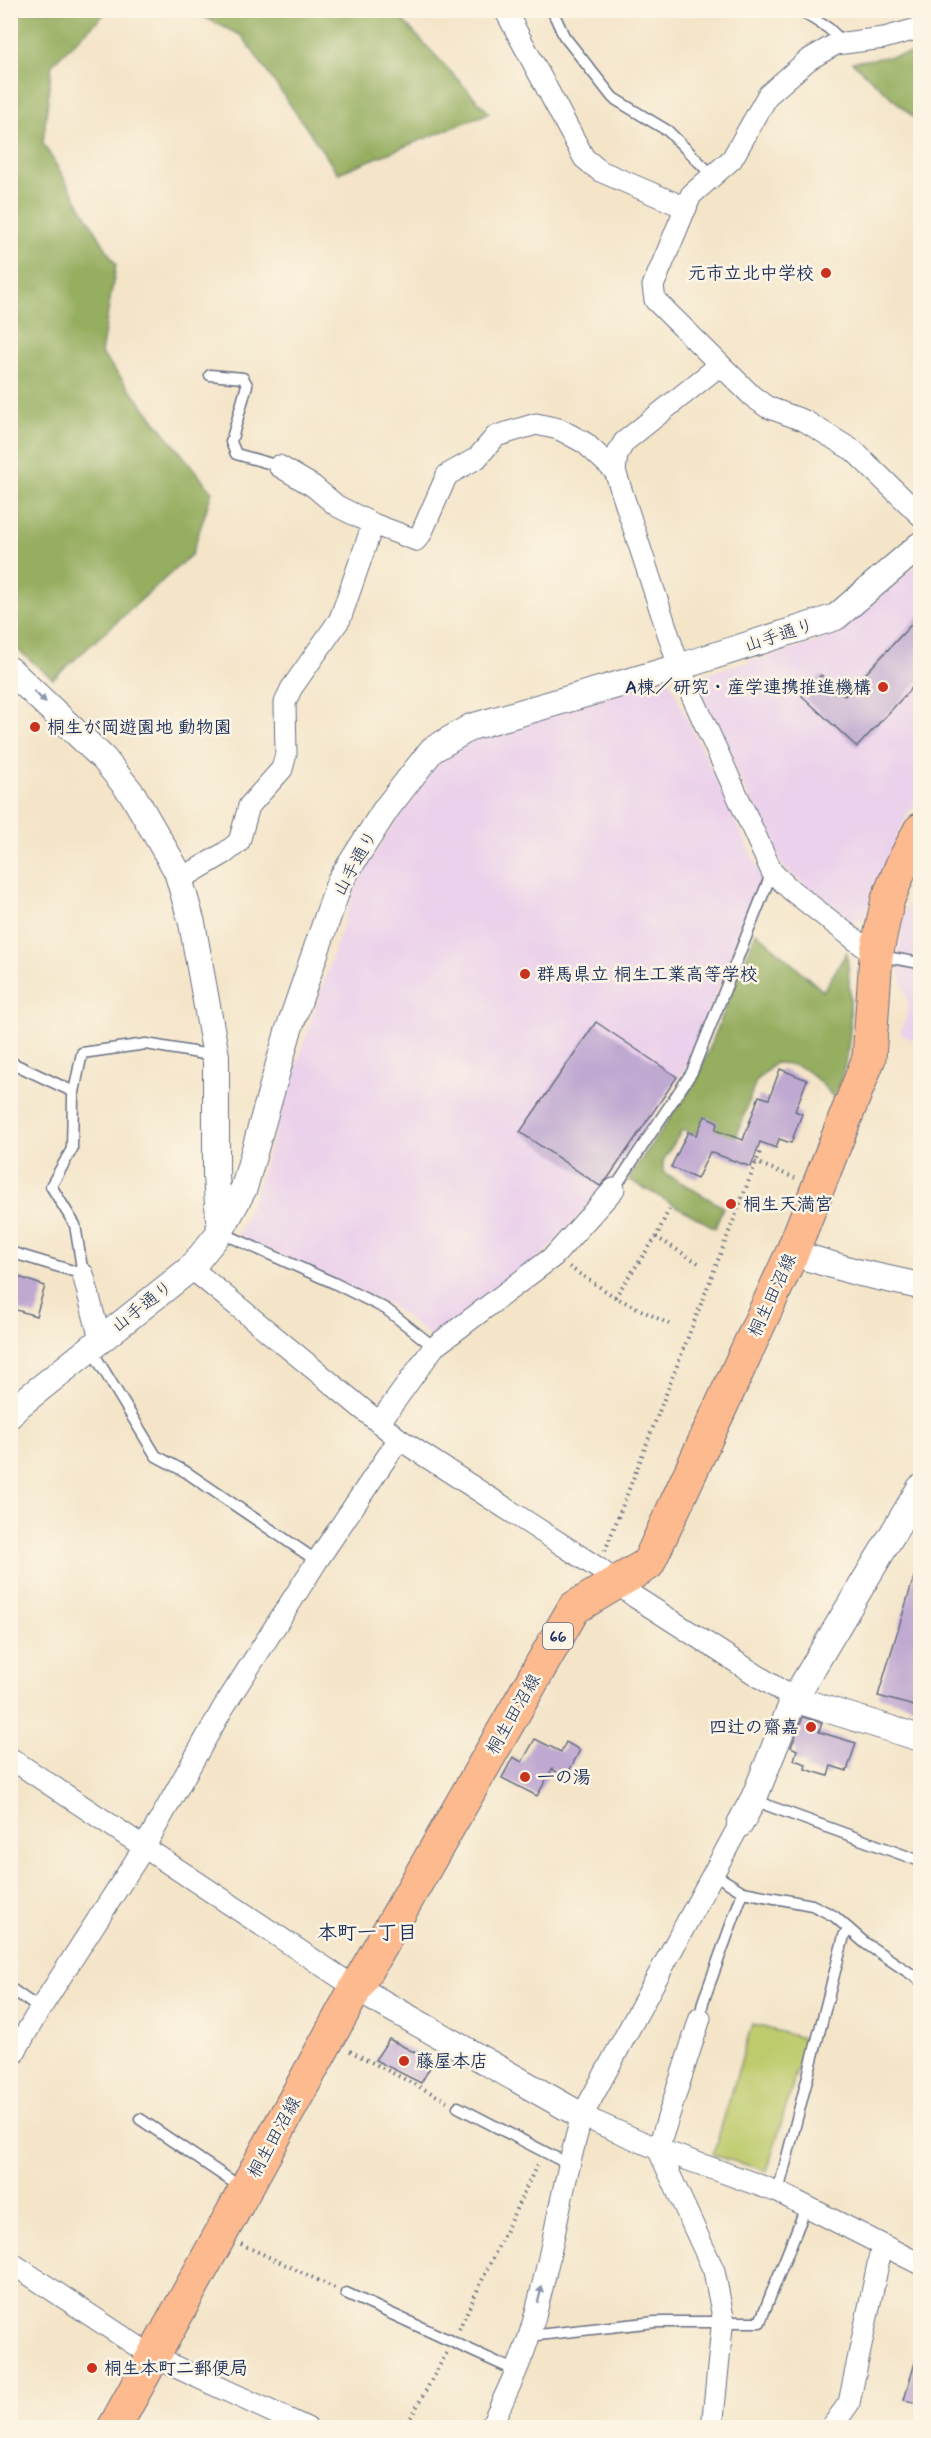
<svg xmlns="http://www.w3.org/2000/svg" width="931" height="2438" viewBox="0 0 931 2438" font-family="Mynerve,'Klee One',sans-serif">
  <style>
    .built { fill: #ebd1eb }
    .green { fill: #beca6c; stroke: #6c7c65; stroke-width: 1.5 }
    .forest { fill: #96ae60; stroke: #586e5f; stroke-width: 1.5 }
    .building { fill: #c0a9d1 }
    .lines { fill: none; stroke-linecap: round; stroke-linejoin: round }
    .service-casing { stroke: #676f83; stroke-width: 13 }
    .minor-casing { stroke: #676f83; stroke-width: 23 }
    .tertiary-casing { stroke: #676f83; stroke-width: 28 }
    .primary-casing { stroke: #676f83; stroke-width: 35 }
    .path { stroke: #676f83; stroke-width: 4; stroke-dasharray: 1.5 4.5; stroke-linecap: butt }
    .service { stroke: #fff; stroke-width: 10 }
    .minor { stroke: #fff; stroke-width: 21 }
    .tertiary { stroke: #fff; stroke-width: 26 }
    .primary { stroke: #fcba8e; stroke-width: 33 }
    .oneway { fill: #8d97ae }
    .poi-dot { fill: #c8321e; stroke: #fcf5e5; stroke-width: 2 }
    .labels { text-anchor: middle; stroke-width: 5; stroke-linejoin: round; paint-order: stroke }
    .shield { fill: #fcf5e5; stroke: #5e6a86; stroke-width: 1.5 }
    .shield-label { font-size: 16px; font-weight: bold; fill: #1b2f5e }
    .poi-label { font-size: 18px; font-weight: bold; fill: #1b2f5e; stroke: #fcf5e5; text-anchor: start }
    .street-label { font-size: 18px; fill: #1b2f5e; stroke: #fcf5e5 }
    .neighbourhood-label { font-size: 20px; font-weight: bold; fill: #1b2f5e; stroke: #fcf5e5 }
  </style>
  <rect width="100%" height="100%" fill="#fcf5e5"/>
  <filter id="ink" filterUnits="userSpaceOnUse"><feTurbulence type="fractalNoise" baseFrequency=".0167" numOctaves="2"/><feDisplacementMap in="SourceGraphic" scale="12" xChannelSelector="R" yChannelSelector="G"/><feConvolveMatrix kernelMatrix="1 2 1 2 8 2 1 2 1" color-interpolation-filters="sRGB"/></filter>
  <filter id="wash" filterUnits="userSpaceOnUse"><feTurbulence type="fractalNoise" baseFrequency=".008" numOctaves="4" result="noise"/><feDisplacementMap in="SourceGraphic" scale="24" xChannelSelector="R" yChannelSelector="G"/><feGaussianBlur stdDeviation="1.35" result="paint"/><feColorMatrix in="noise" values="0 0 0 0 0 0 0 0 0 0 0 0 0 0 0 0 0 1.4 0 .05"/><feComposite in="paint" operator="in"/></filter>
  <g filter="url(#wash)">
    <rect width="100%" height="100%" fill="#f4e5c9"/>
    <g class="built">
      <path d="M920 561V797L908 813 891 850 866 914 861 920 849 921 783 867 691 678 819 641 845 628Z"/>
      <path d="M668 678 763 879 686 1067 604 1189 546 1251 437 1335 429 1336 390 1305 237 1236 254 1196 357 881 437 758 474 736Z"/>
      <path d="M920 873V1043L900 1034 909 1007 897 963 902 920Z"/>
    </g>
    <path class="green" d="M752 2024 806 2039 767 2171 713 2155Z"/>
    <g class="forest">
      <path d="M10 11H115L107 12 52 64 43 143 116 265 101 353 212 492 192 554 53 679 11 644Z"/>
      <path d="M192 11H394L489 113 338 173 242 36Z"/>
      <path d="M920 52V123L852 62Z"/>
      <path d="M756 932 823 991 847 952C851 1007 856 1045 834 1098 815 1076 805 1063 775 1063L756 1081 732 1149 682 1130 663 1161V1172L723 1207 715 1228 628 1179 699 1075Z"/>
    </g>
    <g id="blocks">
      <g class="building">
        <path d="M921 614V678L857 747 802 696 821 675 845 696Z"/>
        <path d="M596 1022 677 1077 608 1178 600 1186 520 1132Z"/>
        <path d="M780 1069 807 1080 795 1111 802 1114 791 1143 779 1139 776 1148 760 1142 751 1167 710 1152 697 1179 671 1167 688 1132 696 1135 705 1116 718 1122 715 1130 743 1140 759 1096 769 1099Z"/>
        <path d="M10 1274 45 1286 36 1316 10 1308Z"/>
        <path d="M917 1567 921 1568V1708L878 1696Z"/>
        <path d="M803 1717 822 1723 819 1732 856 1743 847 1771 831 1766 828 1776 805 1769 806 1764 794 1760 797 1750 791 1747Z"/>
        <path d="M535 1739 561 1752 566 1742 580 1750 566 1777 552 1769 537 1796 502 1778 513 1757 522 1762Z"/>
        <path d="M389 2039 433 2062 421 2083 375 2060Z"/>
        <path d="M916 2359H921V2404L904 2400Z"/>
      </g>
    </g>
  </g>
  <g filter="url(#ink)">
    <use href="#blocks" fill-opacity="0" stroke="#676f83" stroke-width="1.5"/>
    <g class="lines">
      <g class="service-casing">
        <g id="service">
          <path d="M552 10 564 36 613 98 668 131 713 176"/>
          <path d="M799 10 828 28 844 43"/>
          <path d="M210 375 243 378 247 385 231 442 236 454 279 466"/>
          <path d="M880 956 920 963"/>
          <path d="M10 1062 74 1092"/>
          <path d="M614 1189 692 1072 772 872"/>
          <path d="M220 1232 334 1283 386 1309 434 1347"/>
          <path d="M10 1252 83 1274 75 1225 51 1186 72 1149 73 1097 82 1053 146 1044 216 1056"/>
          <path d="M91 1349 156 1456 186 1472 317 1561"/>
          <path d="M754 1798 769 1806 920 1861"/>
          <path d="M714 1874 743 1892 812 1905 834 1916 865 1943 920 1980"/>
          <path d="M10 1988 40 2009"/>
          <path d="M700 2018 703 2002 743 1892"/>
          <path d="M458 2107 568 2164"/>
          <path d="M140 2119 242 2188"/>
          <path d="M778 2192 844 1936 849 1929"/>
          <path d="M346 2293 516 2371"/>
          <path d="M529 2336 655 2322H760L806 2207"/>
        </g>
      </g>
      <g class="minor-casing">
        <g id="minor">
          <path d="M505 10 584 158 600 171 686 208"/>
          <path d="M920 28 884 38 836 44 808 60 768 95 732 159 691 195 653 286 655 300 752 396 767 407 805 421 854 451 920 515"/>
          <path d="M720 365 624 442 617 455 615 471 679 667 772 872 791 890 876 956"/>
          <path d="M279 466 313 486 337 506 373 524 416 540 421 534 447 475 477 458 496 436 536 424 559 429 585 443 615 471"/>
          <path d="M179 880 225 853 239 842 249 806 282 769 286 754 285 703 291 689 340 619 373 524"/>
          <path d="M191 1268 399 1439 598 1568 635 1597 794 1699"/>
          <path d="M83 1274 100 1339"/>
          <path d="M379 1423 434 1347 554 1256 614 1189"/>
          <path d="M10 1758 356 1988"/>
          <path d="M700 2018 658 2149 714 2271 723 2317 712 2428"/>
          <path d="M10 2060 40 2009 145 1846 223 1708 317 1561 399 1439"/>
          <path d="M582 2116 658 2149 778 2192 920 2264"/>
          <path d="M10 2262 152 2356 307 2428"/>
          <path d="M490 2428C505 2396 521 2364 531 2330 552 2259 561 2186 582 2116L740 1824"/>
          <path d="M831 2428 849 2403 882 2245"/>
        </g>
      </g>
      <g class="tertiary-casing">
        <g id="tertiary">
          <path d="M10 670 104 759 133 795 177 871 192 923 216 1056V1176L220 1232"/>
          <path d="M792 1253 856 1272 920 1286"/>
          <path d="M10 1415 18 1406 191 1268 220 1232 244 1188 288 1032 340 881 386 809 432 750 471 727 679 667 836 617 920 545"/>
          <path d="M794 1699 920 1738"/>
          <path d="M740 1824 754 1798 794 1699 920 1488"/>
          <path d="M356 1988 582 2116"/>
        </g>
      </g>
      <g class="primary-casing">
        <path id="primary" d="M114 2428 356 1988 574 1608 648 1564 792 1253 869 1058 876 956 888 899 902 865 920 830"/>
      </g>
      <g class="path">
        <path d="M755 1162 795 1178"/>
        <path d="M656 1237 700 1264"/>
        <path d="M569 1267 615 1297 669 1324"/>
        <path d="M615 1297 656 1237 670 1207"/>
        <path d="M605 1551 760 1152"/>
        <path d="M350 2051 447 2101"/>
        <path d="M241 2244 335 2288"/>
        <path d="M459 2329 538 2163"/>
        <path d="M405 2428 447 2352"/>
      </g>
      <use href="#service" class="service"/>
      <use href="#minor" class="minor"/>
      <use href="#tertiary" class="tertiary"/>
      <use href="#primary" class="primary"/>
    </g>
    <defs><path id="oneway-solid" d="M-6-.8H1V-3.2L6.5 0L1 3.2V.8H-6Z" transform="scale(1.5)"/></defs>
    <g class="oneway">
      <use href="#oneway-solid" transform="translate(40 697) rotate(43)"/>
      <use href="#oneway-solid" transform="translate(540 2294) rotate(-76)"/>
    </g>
  </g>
  <g class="poi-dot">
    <circle cx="826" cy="273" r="6"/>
    <circle cx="883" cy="687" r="6"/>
    <circle cx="35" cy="727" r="6"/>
    <circle cx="525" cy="974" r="6"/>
    <circle cx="731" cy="1204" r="6"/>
    <circle cx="811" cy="1727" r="6"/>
    <circle cx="525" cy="1777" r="6"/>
    <circle cx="404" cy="2061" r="6"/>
    <circle cx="92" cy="2368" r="6"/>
  </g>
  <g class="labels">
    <rect class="shield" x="543" y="1623" width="30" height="26" rx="4.5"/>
    <g class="shield-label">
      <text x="558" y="1642">66</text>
    </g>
    <g class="poi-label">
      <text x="814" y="279" text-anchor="end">元市立北中学校</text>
      <text x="871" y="693" text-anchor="end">A棟／研究・産学連携推進機構</text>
      <text x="47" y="733">桐生が岡遊園地 動物園</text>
      <text x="537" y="980">群馬県立 桐生工業高等学校</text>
      <text x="743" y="1210">桐生天満宮</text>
      <text x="799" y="1733" text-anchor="end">四辻の齋嘉</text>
      <text x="537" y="1783">一の湯</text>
      <text x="416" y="2067">藤屋本店</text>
      <text x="104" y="2374">桐生本町二郵便局</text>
    </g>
    <g class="street-label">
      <text transform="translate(779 635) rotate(-18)" y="6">山手通り</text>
      <text transform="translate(355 863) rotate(-61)" y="6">山手通り</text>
      <text transform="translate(772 1295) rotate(-65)" y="6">桐生田沼線</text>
      <text transform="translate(142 1306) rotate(-38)" y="6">山手通り</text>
      <text transform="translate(513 1714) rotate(-60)" y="6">桐生田沼線</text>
      <text transform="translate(274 2137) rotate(-61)" y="6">桐生田沼線</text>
    </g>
    <g class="neighbourhood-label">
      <text x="367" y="1939">本町一丁目</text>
    </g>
  </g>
  <rect width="931" height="2438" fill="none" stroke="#fcf5e5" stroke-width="36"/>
</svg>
